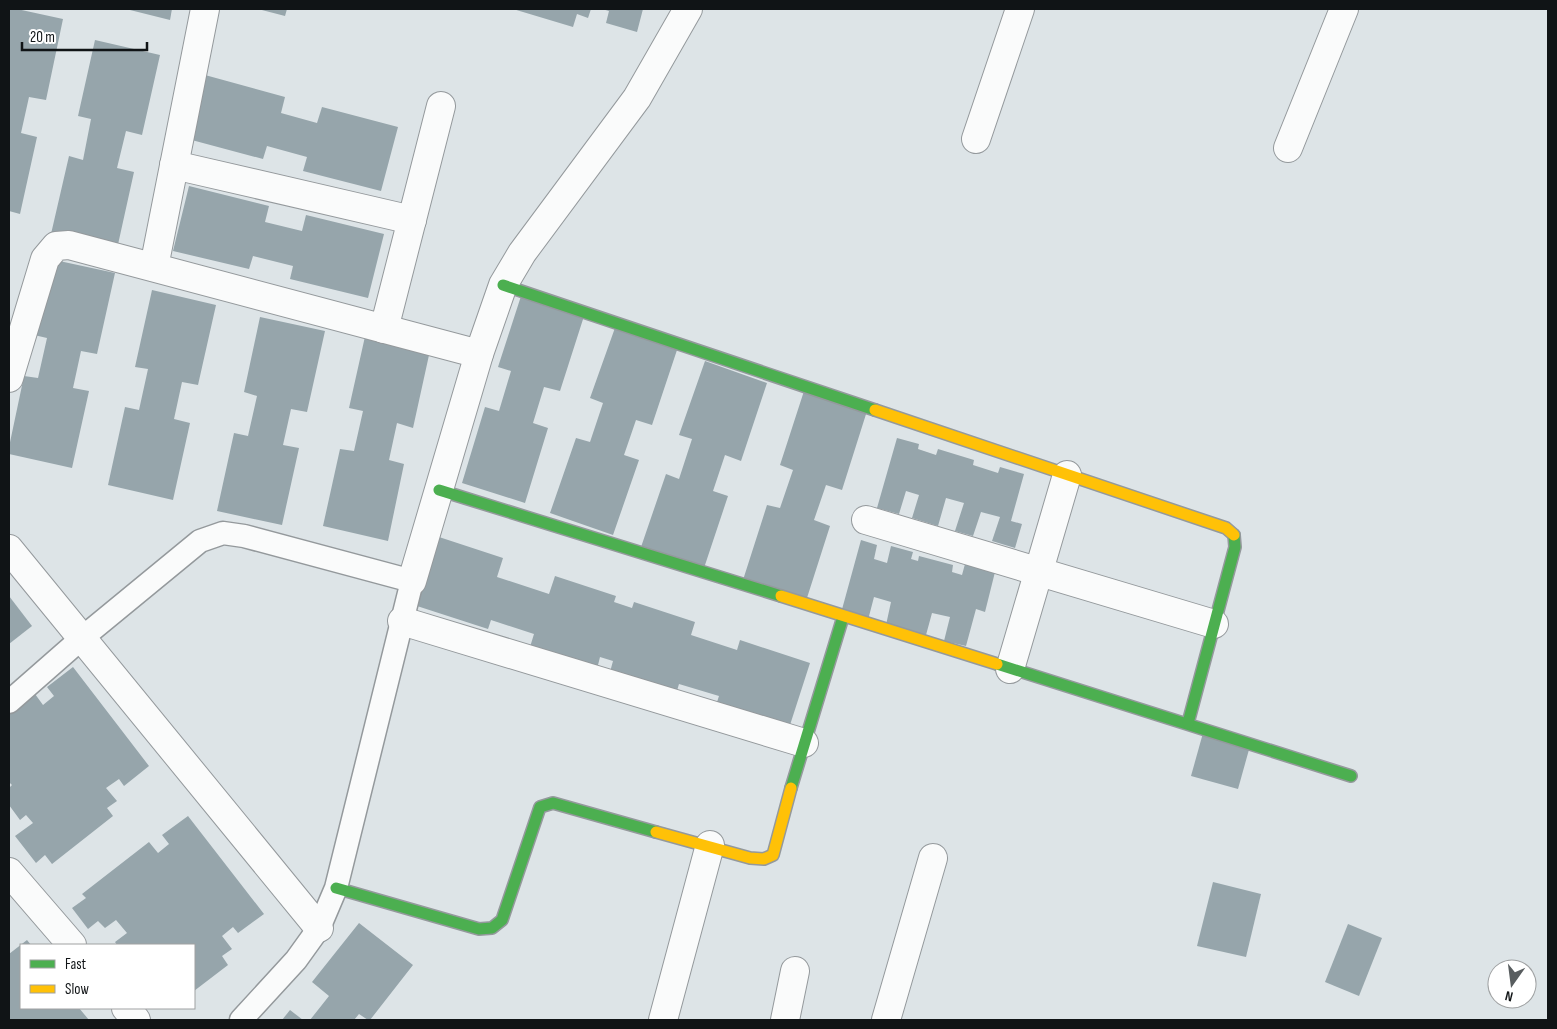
<svg xmlns="http://www.w3.org/2000/svg" width="1557" height="1029" viewBox="0 0 1557 1029" font-family="'Sofia Sans Condensed',sans-serif">
  <style>
    .building { fill: #96a5ab }
    .lines { fill: none; stroke-linecap: round; stroke-linejoin: round }
    .lane-casing { stroke: #94999c; stroke-width: 25 }
    .street-casing { stroke: #94999c; stroke-width: 30 }
    .fast-casing { stroke: #94999c; stroke-width: 14 }
    .slow-casing { stroke: #94999c; stroke-width: 14 }
    .lane { stroke: #fafbfb; stroke-width: 22 }
    .street { stroke: #fafbfb; stroke-width: 28 }
    .fast { stroke: #4caf50; stroke-width: 11 }
    .slow { stroke: #ffc107; stroke-width: 11 }
  </style>
  <rect width="100%" height="100%" fill="#dde4e7"/>
  <g class="building">
    <path d="M9 9H17L63 19 46 100 29 97 21 133 37 137 20 214 9 211Z"/>
    <path d="M126 9H172L170 20Z"/>
    <path d="M258 9H287L285 16Z"/>
    <path d="M513 9H591L588 18 577 14 573 27Z"/>
    <path d="M602 9H643L637 32 606 23 609 11Z"/>
    <path d="M95 40 160 55 142 135 126 131 117 168 134 172 117 249 51 234 69 156 83 160 91 119 78 116Z"/>
    <path d="M205 75 285 97 281 113 317 123 322 107 398 127 381 191 303 171 307 157 267 146 263 159 188 139Z"/>
    <path d="M189 186 269 206 265 222 302 231 306 215 384 234 368 298 290 279 293 266 253 256 249 269 173 251Z"/>
    <path d="M50 259 115 273 97 354 81 351 73 388 89 391 72 468 9 454V447L24 376 38 378 47 338 34 335Z"/>
    <path d="M152 290 216 305 198 385 182 382 174 419 190 423 173 500 108 485 125 407 139 410 148 369 135 367Z"/>
    <path d="M522 293 585 313 560 391 544 387 533 423 548 428 525 503 462 483 485 407 499 411 511 371 498 367Z"/>
    <path d="M260 317 325 331 307 412 291 409 283 445 299 448 282 525 217 511 234 433 248 436 257 396 244 392Z"/>
    <path d="M616 325 678 347 652 425 636 420 624 455 639 460 613 535 550 513 576 438 590 442 603 403 590 398Z"/>
    <path d="M366 332 431 346 413 428 397 423 389 460 404 464 388 541 323 526 340 449 354 451 363 411 349 408Z"/>
    <path d="M705 361 767 383 741 461 725 455 713 491 728 496 703 571 640 550 666 474 679 479 692 439 679 435Z"/>
    <path d="M804 391 867 411 842 490 826 485 814 520 830 526 806 601 743 580 767 505 780 508 793 470 780 465Z"/>
    <path d="M897 438 919 444 918 449 936 455 938 449 974 460 973 465 998 473 1000 467 1024 474 1011 521 1022 524 1015 548 992 541 1000 517 981 512 973 536 955 531 964 503 946 498 938 526 912 518 919 495 906 491 899 514 877 508Z"/>
    <path d="M439 537 503 558 497 577 549 594 555 576 616 596 614 602 632 608 634 602 695 622 691 635 737 650 740 640 810 663 790 725 717 702 719 696 679 684 676 694 610 672 613 661 600 657 597 669 530 647 534 634 491 620 488 629 417 606Z"/>
    <path d="M861 540 877 545 874 559 887 563 891 546 913 552 911 559 918 561 919 556 953 565 952 572 962 575 965 564 995 572 985 612 976 609 966 646 944 641 950 617 932 613 926 635 886 625 891 602 874 597 868 620 841 613Z"/>
    <path d="M9 596 32 626 9 644Z"/>
    <path d="M73 667 149 766 124 786 119 779 106 788 117 801 107 808 113 816 52 864 45 855 36 863 15 836 33 823 26 815 20 820 9 805V788L12 785 9 782V714L35 694 43 705 54 696 47 687Z"/>
    <path d="M1203 733 1250 746 1238 789 1191 776Z"/>
    <path d="M188 816 264 914 238 933 233 927 222 936 232 949 222 956 228 965 194 991V945H117L115 942 127 933 116 920 105 928 98 921 88 929 72 908 86 898 82 894 149 842 158 853 169 844 162 835Z"/>
    <path d="M1213 882 1261 894 1246 957 1197 946Z"/>
    <path d="M359 923 413 965 370 1020H368L359 1014 354 1020H310L329 996 312 982Z"/>
    <path d="M1348 924 1382 938 1359 996 1325 982Z"/>
    <path d="M27 940 31 945H21V1008H79L89 1020H9V954Z"/>
    <path d="M290 1010 303 1020H282Z"/>
  </g>
  <g class="lines">
    <g class="lane-casing">
      <path id="lane" d="M9 702 82 638 200 541 223 533 244 536 412 581 336 888 319 928 296 960 241 1020"/>
    </g>
    <g class="street-casing">
      <g id="street">
        <path d="M976 139 1020 9"/>
        <path d="M1288 148 1344 9"/>
        <path d="M174 165 412 220"/>
        <path d="M154 267 205 9"/>
        <path d="M384 329 441 106"/>
        <path d="M9 378 45 259 56 246 69 245 479 354"/>
        <path d="M866 520 1214 624"/>
        <path d="M9 549 319 928"/>
        <path d="M412 581 479 354 503 285 522 253 637 98 688 9"/>
        <path d="M402 621 804 743"/>
        <path d="M1010 669 1067 475"/>
        <path d="M9 872 72 945"/>
        <path d="M126 1008 136 1020"/>
        <path d="M663 1020 710 845"/>
        <path d="M785 1020 795 971"/>
        <path d="M886 1020 933 858"/>
      </g>
    </g>
    <g class="fast-casing">
      <g id="fast">
        <path d="M503 285 875 410"/>
        <path d="M439 490 781 596"/>
        <path d="M997 664 1351 776"/>
        <path d="M1188 723 1235 547 1234 535"/>
        <path d="M791 788 843 617"/>
        <path d="M336 888 479 929 492 928 502 920 540 807 553 803 656 832"/>
      </g>
    </g>
    <g class="slow-casing">
      <g id="slow">
        <path d="M875 410 1226 528 1234 535"/>
        <path d="M781 596 997 664"/>
        <path d="M656 832 750 858 764 859 773 855 791 788"/>
      </g>
    </g>
    <use href="#lane" class="lane"/>
    <use href="#street" class="street"/>
    <use href="#fast" class="fast"/>
    <use href="#slow" class="slow"/>
  </g>
  <rect width="1557" height="1029" fill="none" stroke="#101416" stroke-width="20"/>
  <rect x="20" y="944" width="175" height="65" fill="#ffffff" stroke="#9fa1a2"/>
  <rect x="30" y="960" width="25" height="8" fill="#4caf50" stroke="#9fa1a2"/>
  <text x="65" y="969" font-size="15" fill="#101416">Fast</text>
  <rect x="30" y="985" width="25" height="8" fill="#ffc107" stroke="#9fa1a2"/>
  <text x="65" y="994" font-size="15" fill="#101416">Slow</text>
  <g transform="translate(1512 984) rotate(194)"><circle r="24" fill="#ffffff" stroke="#9fa1a2"/>
  <path d="M0-4L9 19L0 12L-9 19Z" fill="#585d5f"/>
  <text y="-8" font-size="14" font-weight="bold" text-anchor="middle" fill="#101416">N</text>
  </g>
  <path d="M22 42v8h125v-8" fill="none" stroke="#101416" stroke-width="2.5"/>
  <text x="30" y="42" font-size="15" fill="#101416" stroke="#ffffff" stroke-width="4" paint-order="stroke">20 m</text>
</svg>
